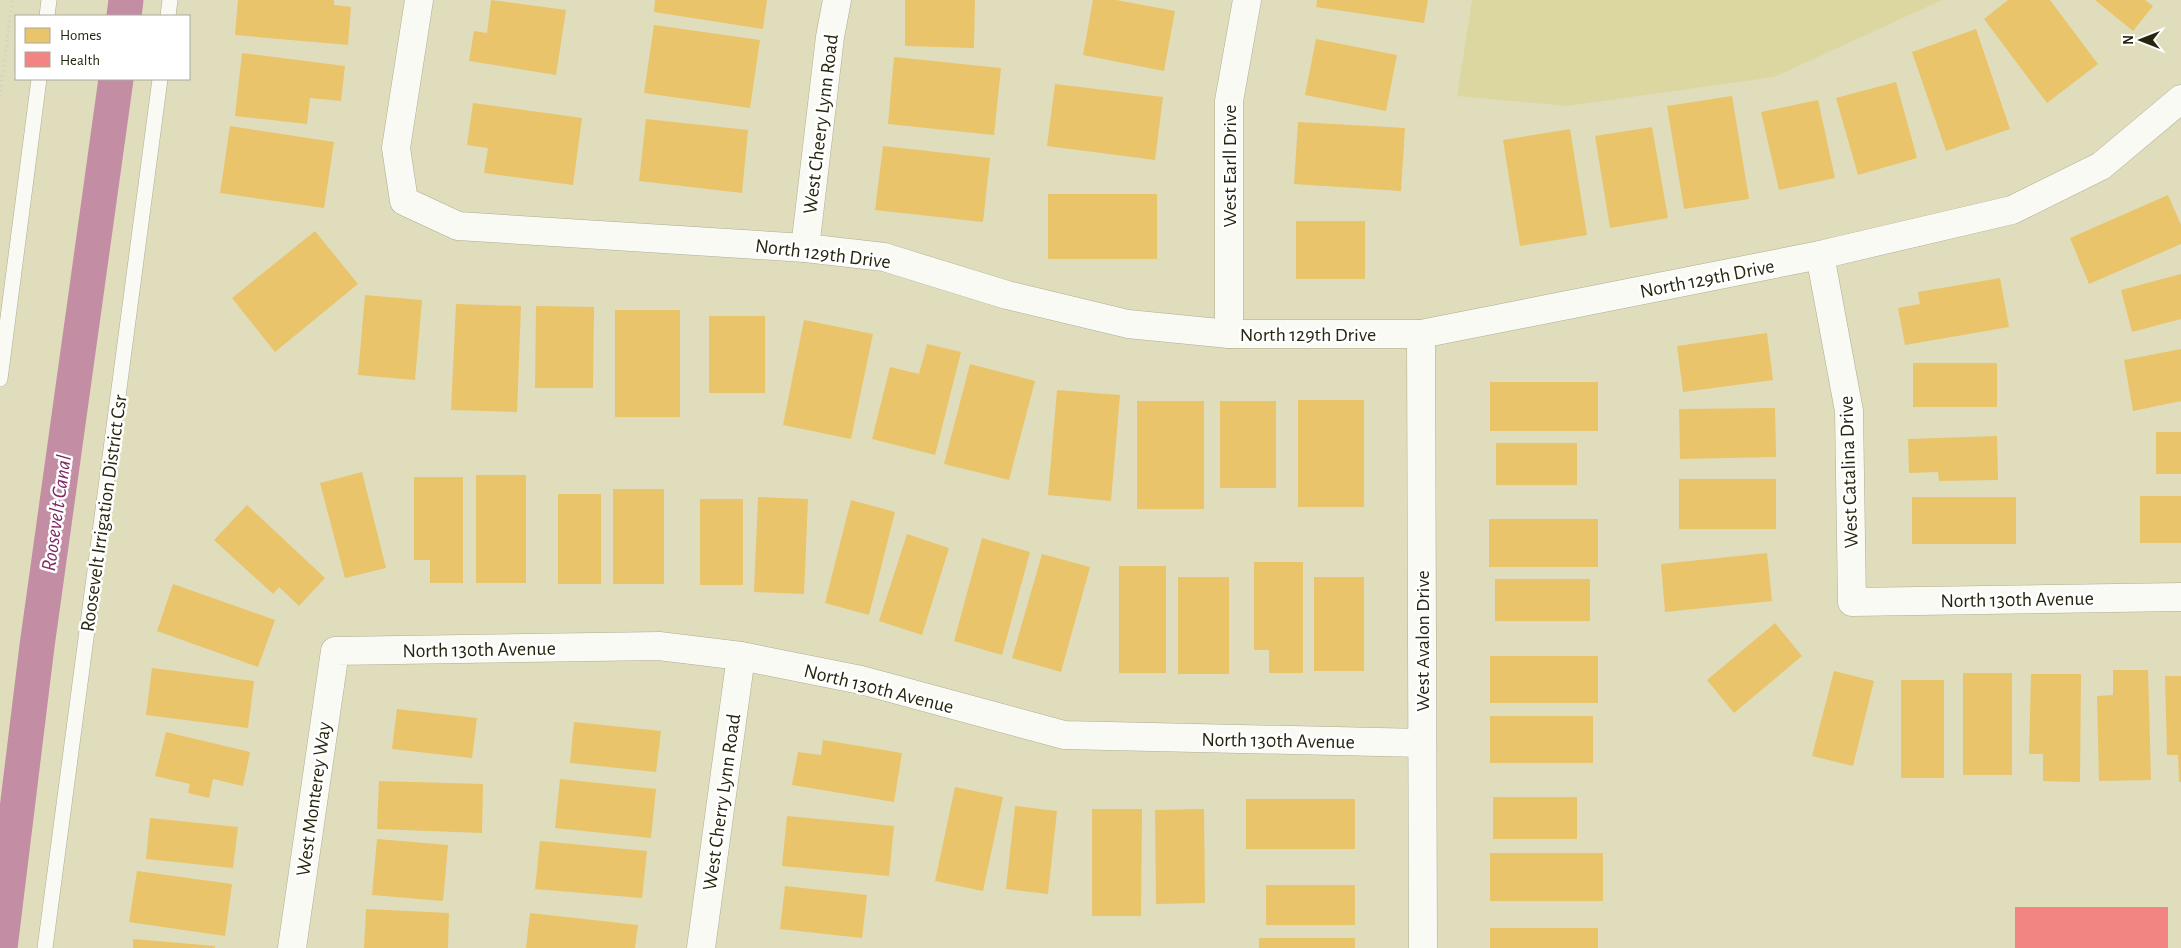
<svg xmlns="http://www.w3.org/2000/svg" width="2181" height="948" viewBox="0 0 2181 948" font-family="'Alegreya Sans',sans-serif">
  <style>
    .green { fill: #dcd7a1 }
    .homes { fill: #e9c46a }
    .health { fill: #f28482 }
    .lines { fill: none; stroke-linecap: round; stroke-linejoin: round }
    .canal { stroke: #c38ea4; stroke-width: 35 }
    .lane-casing { stroke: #aeac93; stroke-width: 16 }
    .street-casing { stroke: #aeac93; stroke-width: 29 }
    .path { stroke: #cecec5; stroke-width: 3; stroke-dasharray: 1 4; stroke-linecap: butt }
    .lane { stroke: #fafaf5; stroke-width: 15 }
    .street { stroke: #fafaf5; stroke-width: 28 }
    .labels { text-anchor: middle; stroke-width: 5; stroke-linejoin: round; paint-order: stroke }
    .street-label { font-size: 20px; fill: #27250e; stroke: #fff }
    .water-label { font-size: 21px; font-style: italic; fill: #812863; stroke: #fff }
  </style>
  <rect width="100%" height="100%" fill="#e0ddbd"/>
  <path class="green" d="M1472 0H1942L1774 77 1567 106 1457 96Z"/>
  <g class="homes">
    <path d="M238 0H334V5L351 7 348 45 235 35Z"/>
    <path d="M491 0 566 10 556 75 469 61 474 31 487 33Z"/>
    <path d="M655 0H767L763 29 654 12Z"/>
    <path d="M905 0H975L974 48 905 46Z"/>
    <path d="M1093 0H1116L1175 11 1164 71 1083 55Z"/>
    <path d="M1317 0H1428L1424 23 1316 7Z"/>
    <path d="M2008 0H2050L2098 64 2047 103 1984 19Z"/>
    <path d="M2095 0H2145L2153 6 2133 31Z"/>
    <path d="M654 25 760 40 750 108 644 93Z"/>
    <path d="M1976 29 2010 129 1946 151 1912 52Z"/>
    <path d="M1316 39 1397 55 1386 111 1305 95Z"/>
    <path d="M242 53 345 66 341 101 310 98 307 124 235 116Z"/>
    <path d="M894 57 1001 68 994 135 888 124Z"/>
    <path d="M1896 82 1917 158 1858 175 1836 98Z"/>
    <path d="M1055 84 1163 97 1155 160 1047 146Z"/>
    <path d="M1732 96 1749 199 1684 209 1667 106Z"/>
    <path d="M1818 100 1835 178 1779 190 1761 112Z"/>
    <path d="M473 103 582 118 573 185 484 173 488 148 467 145Z"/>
    <path d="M646 119 748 130 742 193 639 181Z"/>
    <path d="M1298 122 1405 128 1401 191 1294 184Z"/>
    <path d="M230 126 334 142 324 208 220 193Z"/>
    <path d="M1652 127 1668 218 1610 228 1595 136Z"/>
    <path d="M1570 129 1587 235 1520 246 1503 140Z"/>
    <path d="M883 146 990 158 983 222 875 210Z"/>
    <rect x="1048" y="194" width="109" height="65"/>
    <path d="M2168 195 2181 225V244L2089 284 2070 238Z"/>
    <rect x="1296" y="221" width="69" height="58"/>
    <path d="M315 231 358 284 275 352 232 298Z"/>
    <path d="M2181 274V319L2132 332 2121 290Z"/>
    <path d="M2000 278 2009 327 1905 345 1898 308 1920 304 1918 292Z"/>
    <path d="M365 295 422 300 415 380 358 375Z"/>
    <path d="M456 304 521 306 517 412 451 410Z"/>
    <path d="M536 306 594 307 593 388H535Z"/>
    <rect x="615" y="310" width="65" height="107"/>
    <rect x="709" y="316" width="56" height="77"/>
    <path d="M804 320 873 334 851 439 783 425Z"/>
    <path d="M1767 333 1773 380 1683 392 1677 346Z"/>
    <path d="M927 344 961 352 935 455 872 439 890 367 919 374Z"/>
    <path d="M2181 349V401L2133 411 2124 360Z"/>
    <rect x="1913" y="363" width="84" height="44"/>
    <path d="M970 364 1035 381 1009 480 944 464Z"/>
    <rect x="1490" y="382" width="108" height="49"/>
    <path d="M1057 390 1120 395 1111 501 1048 495Z"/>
    <rect x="1298" y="400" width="66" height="107"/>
    <rect x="1137" y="401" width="67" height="108"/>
    <rect x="1220" y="401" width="56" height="87"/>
    <path d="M1775 408 1776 457 1680 459 1679 409Z"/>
    <rect x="2156" y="432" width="25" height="42"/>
    <path d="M1997 436 1998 480 1939 481 1938 472 1909 473 1908 439Z"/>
    <rect x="1496" y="443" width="81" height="42"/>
    <path d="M362 472 386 568 345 578 320 483Z"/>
    <rect x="476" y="475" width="50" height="108"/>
    <path d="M414 477H463V583H430V560H414Z"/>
    <rect x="1679" y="479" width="97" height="50"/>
    <rect x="613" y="489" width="51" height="95"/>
    <rect x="558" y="494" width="43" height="90"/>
    <rect x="2140" y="496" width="41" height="47"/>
    <path d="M758 497 808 499 804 594 754 592Z"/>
    <rect x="1912" y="497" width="104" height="47"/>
    <rect x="700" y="499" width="43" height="86"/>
    <path d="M851 500 895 512 869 615 825 603Z"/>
    <path d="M247 505 325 578 299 606 279 587 273 594 214 540Z"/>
    <rect x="1489" y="519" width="109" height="48"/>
    <path d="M907 534 949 548 922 635 879 621Z"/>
    <path d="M982 538 1030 552 1002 655 954 641Z"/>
    <path d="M1767 553 1772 601 1665 612 1661 564Z"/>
    <path d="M1042 554 1090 567 1061 672 1012 658Z"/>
    <path d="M1254 562H1303V673H1269V650H1254Z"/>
    <rect x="1119" y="566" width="47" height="107"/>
    <rect x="1178" y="577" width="51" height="97"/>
    <rect x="1314" y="577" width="50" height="94"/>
    <rect x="1495" y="579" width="95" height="42"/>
    <path d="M173 584 275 620 258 667 157 631Z"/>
    <path d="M1775 623 1802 656 1734 713 1707 680Z"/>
    <rect x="1490" y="656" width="108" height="47"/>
    <path d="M152 668 254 681 248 728 146 715Z"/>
    <path d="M2113 670H2148L2151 780 2099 781 2097 696 2113 695Z"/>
    <path d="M1834 671 1874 681 1853 766 1812 756Z"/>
    <rect x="1963" y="673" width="49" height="102"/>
    <path d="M2031 674H2081L2080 782 2043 781V754H2029Z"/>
    <path d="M2165 676H2181V782H2179L2178 755H2167Z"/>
    <rect x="1901" y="680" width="43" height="98"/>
    <path d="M397 709 477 718 472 758 392 749Z"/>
    <rect x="1490" y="716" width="103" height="47"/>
    <path d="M574 722 661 731 656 772 570 763Z"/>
    <path d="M166 732 250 752 243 786 213 779 209 798 188 793 190 784 155 776Z"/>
    <path d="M823 740 902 753 894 802 792 785 798 752 821 755Z"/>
    <path d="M560 779 656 789 651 838 555 828Z"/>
    <path d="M379 781 483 784 482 833 377 829Z"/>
    <path d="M955 787 1003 797 983 891 935 881Z"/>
    <rect x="1493" y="797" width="84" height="42"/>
    <rect x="1246" y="799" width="109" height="50"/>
    <path d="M1015 806 1057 811 1048 894 1006 889Z"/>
    <path d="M1092 809H1142L1141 916H1092Z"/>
    <path d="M1204 809 1205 903 1156 904 1155 810Z"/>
    <path d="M787 816 894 826 889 876 782 866Z"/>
    <path d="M150 818 238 827 233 868 146 859Z"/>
    <path d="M377 839 448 845 443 901 372 895Z"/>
    <path d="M540 841 647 851 642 898 535 889Z"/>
    <rect x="1490" y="853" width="113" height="48"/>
    <path d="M137 871 232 884 225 936 129 922Z"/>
    <rect x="1266" y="885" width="89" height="40"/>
    <path d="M785 886 867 895 862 938 780 929Z"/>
    <path d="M366 909 449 913 448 948H364Z"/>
    <path d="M530 913 638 925 635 948H526Z"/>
    <rect x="1490" y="928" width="108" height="20"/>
    <rect x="1259" y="938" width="96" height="10"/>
    <path d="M133 939 215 946V948H133Z"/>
  </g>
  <rect class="health" x="2015" y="907" width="153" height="41"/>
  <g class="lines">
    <g class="canal">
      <path d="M124 16 126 0"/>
      <path d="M0 948 37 646 116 79"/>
    </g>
    <g class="lane-casing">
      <g id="lane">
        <path d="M47 16 49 0"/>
        <path d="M168 16 170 0"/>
        <path d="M0 379 39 79"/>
        <path d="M45 948 160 79"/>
      </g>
    </g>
    <g class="street-casing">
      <g id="street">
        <path d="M419 0 396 148 404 201 458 226 805 248 884 257 1007 295 1128 324 1229 334H1421L1820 255 2012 210 2101 166 2181 99"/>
        <path d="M805 248 830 37 837 0"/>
        <path d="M1820 255 1849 411 1852 602 2181 597"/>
        <path d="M1229 334V101L1247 0"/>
        <path d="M1421 334 1423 948"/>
        <path d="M292 948 335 651 659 646 741 656 861 680 1064 735 1422 743"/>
        <path d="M701 948 741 656"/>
      </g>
    </g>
    <path class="path" d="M0 96 12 0"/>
    <use href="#lane" class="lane"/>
    <use href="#street" class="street"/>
  </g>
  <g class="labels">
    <g class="street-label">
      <text transform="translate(820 124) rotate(-83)" y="7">West Cheery Lynn Road</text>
      <text transform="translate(1229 166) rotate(-90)" y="7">West Earll Drive</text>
      <text transform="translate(823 253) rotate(7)" y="7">North 129th Drive</text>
      <text transform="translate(1707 278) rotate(-11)" y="7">North 129th Drive</text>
      <text x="1308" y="341">North 129th Drive</text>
      <text transform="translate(1848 472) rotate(-92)" y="7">West Catalina Drive</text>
      <text transform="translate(103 513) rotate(-82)" y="7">Roosevelt Irrigation District Csr</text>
      <text transform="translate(2017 599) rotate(-1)" y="7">North 130th Avenue</text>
      <text transform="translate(1422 641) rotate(-90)" y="7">West Avalon Drive</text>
      <text transform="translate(479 649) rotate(-1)" y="7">North 130th Avenue</text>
      <text transform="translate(879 688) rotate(14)" y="7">North 130th Avenue</text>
      <text transform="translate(1278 740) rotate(1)" y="7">North 130th Avenue</text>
      <text transform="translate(313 799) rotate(-82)" y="7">West Monterey Way</text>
      <text transform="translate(721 802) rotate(-82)" y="7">West Cherry Lynn Road</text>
    </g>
    <g class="water-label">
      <text transform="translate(56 513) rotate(-82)" y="7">Roosevelt Canal</text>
    </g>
  </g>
  <rect x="15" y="15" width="175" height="65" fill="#ffffff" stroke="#a9a89f"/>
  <rect x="25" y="28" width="25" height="15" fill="#e9c46a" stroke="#a9a89f"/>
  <text x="60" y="40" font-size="15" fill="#27250e">Homes</text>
  <rect x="25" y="52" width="25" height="15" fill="#f28482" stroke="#a9a89f"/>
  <text x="60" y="65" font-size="15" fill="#27250e">Health</text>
  <g transform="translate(2141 40) rotate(270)" stroke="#ffffff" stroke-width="4" paint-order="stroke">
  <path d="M0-4L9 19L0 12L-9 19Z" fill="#27250e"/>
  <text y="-8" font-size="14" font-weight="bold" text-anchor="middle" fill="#27250e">N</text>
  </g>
</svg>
